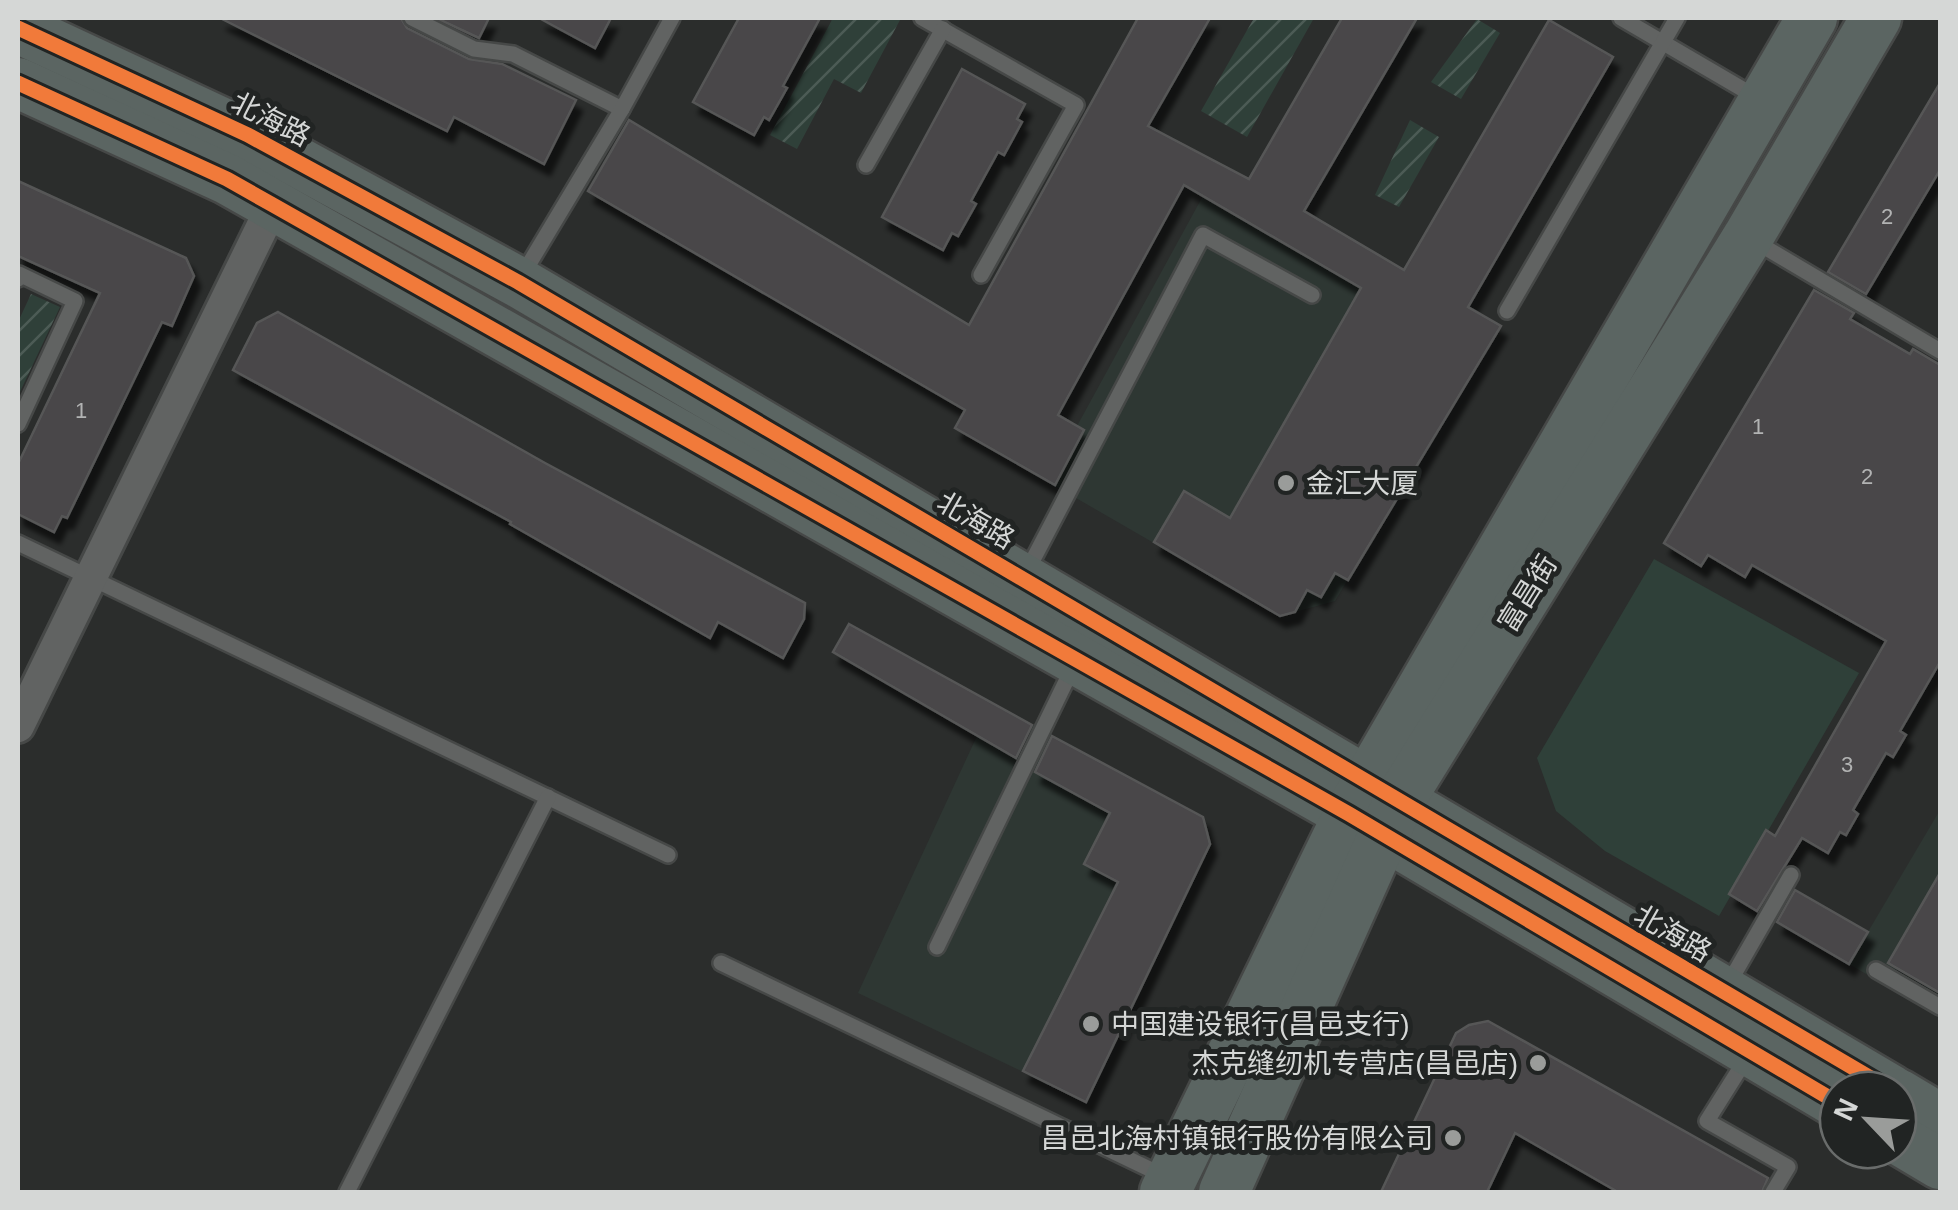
<svg xmlns="http://www.w3.org/2000/svg" width="1958" height="1210" viewBox="0 0 1958 1210" font-family="Arial,'Noto Sans SC',sans-serif">
  <style>
    .built { fill: #2e3733 }
    .park { fill: #2f4039 }
    .garden { fill: url(#garden-furrows) }
    .building { fill: #484649; stroke: #565757; stroke-width: 2.5; filter: url(#shadow) }
    .lines { fill: none; stroke-linecap: round; stroke-linejoin: round }
    .lane-casing { stroke: #464847; stroke-width: 20 }
    .street-casing { stroke: #464847; stroke-width: 38 }
    .primary-casing { stroke: #464847; stroke-width: 55 }
    .lane { stroke: #616362; stroke-width: 15 }
    .street { stroke: #616362; stroke-width: 32 }
    .primary { stroke: #5b6562; stroke-width: 50 }
    .cycleway-casing { stroke: #212423; stroke-width: 21 }
    .cycleway { stroke: #f17a3a; stroke-width: 15 }
    .poi-dot { fill: #9a9c9a; stroke: #212423; stroke-width: 4 }
    .labels { text-anchor: middle; stroke-width: 10; stroke-linejoin: round; paint-order: stroke }
    .number-label { font-size: 22px; fill: #b2b3b3 }
    .street-label { font-size: 28px; fill: #d5d7d6; stroke: #212423 }
    .poi-label { font-size: 28px; fill: #d5d7d6; stroke: #212423; text-anchor: start }
  </style>
  <defs>
    <pattern id="garden-furrows" width="10" height="10" patternUnits="userSpaceOnUse" patternTransform="scale(2.5)"><rect width="10" height="10" fill="#2f4039"/><path d="M-1 1l2-2M0 10L10 0M9 11l2-2" fill="none" stroke="#4c5b55"/></pattern>
    <filter id="shadow"><feDropShadow dx="6" dy="11" stdDeviation="2.5" flood-color="#0009"/></filter>
  </defs>
  <rect width="100%" height="100%" fill="#2b2d2c"/>
  <g class="built">
    <path d="M1221 163 1501 326 1335 601 1280 616 955 428 984 375 1077 426Z"/>
    <path d="M1019 717 1203 817 1210 844 1086 1102 858 993 977 736 1000 748Z"/>
    <path d="M1940 810V1017L1849 964Z"/>
  </g>
  <path class="park" d="M1654 559 1859 673 1719 916 1605 851 1556 811 1537 758Z"/>
  <g class="garden">
    <path d="M833 18 900 20 861 93 834 79 797 149 770 135Z"/>
    <path d="M1254 18H1314L1247 137 1201 111Z"/>
    <path d="M1477 19 1500 33 1461 99 1431 82Z"/>
    <path d="M1410 120 1439 137 1399 207 1375 195Z"/>
    <path d="M31 294 60 307 18 396V322Z"/>
  </g>
  <g class="building">
    <path d="M220 18H401L407 28 469 59 502 64 576 100 544 164 454 117 447 131Z"/>
    <path d="M436 18H489L479 38Z"/>
    <path d="M539 18H611L595 48Z"/>
    <path d="M739 18H820L783 86 787 88 769 120 764 117 754 135 693 102Z"/>
    <path d="M1138 18H1210L1148 126 1249 179 1342 18H1417L1304 211 1404 270 1549 20 1613 57 1468 307 1501 326 1348 580 1335 573 1321 597 1307 590 1295 612 1280 616 1154 542 1184 491 1230 518 1361 288 1184 185 1058 415 1084 430 1055 485 955 428 965 410 588 191 629 120 969 325Z"/>
    <path d="M962 69 1025 104 1017 119 1022 122 1004 155 998 152 971 201 976 204 958 236 952 233 943 250 882 217Z"/>
    <path d="M1940 83V170L1866 294 1828 272Z"/>
    <path d="M18 181 186 258 194 276 172 326 162 322 67 518 62 516 54 532 18 514V464L100 293 18 256Z"/>
    <path d="M1814 290 1854 313 1850 319 1910 354 1913 349 1940 365V662L1900 731 1906 735 1893 757 1886 753 1853 810 1858 814 1846 835 1840 832 1828 853 1802 838 1757 911 1729 894 1766 830 1775 836 1886 641 1752 565 1745 577 1708 555 1701 566 1664 543Z"/>
    <path d="M278 312 545 463 805 603 804 619 783 658 718 622 710 638 510 524 511 522 233 370 257 323Z"/>
    <path d="M849 624 1032 725 1016 758 833 652Z"/>
    <path d="M1052 736 1203 817 1210 844 1086 1102 1023 1071 1118 882 1084 864 1110 813 1035 772Z"/>
    <path d="M1940 873V993L1888 963Z"/>
    <path d="M1795 890 1868 932 1849 964 1777 922Z"/>
    <path d="M1488 1021 1768 1178 1762 1192H1618L1515 1133 1487 1192H1381L1456 1033 1469 1025Z"/>
  </g>
  <g class="lines">
    <g class="lane-casing">
      <g id="lane">
        <path d="M412 18 474 49 513 54 622 109"/>
        <path d="M922 18 1076 105 981 275"/>
        <path d="M1621 18 1756 97"/>
        <path d="M866 165 943 29"/>
        <path d="M1756 242 1940 351"/>
        <path d="M523 274 622 109 672 18"/>
        <path d="M18 279 19 274 75 301 18 424"/>
        <path d="M1507 311 1677 18"/>
        <path d="M18 543 668 855"/>
        <path d="M1026 573 1203 235 1312 295"/>
        <path d="M937 947 1073 667"/>
        <path d="M721 963 1164 1176"/>
        <path d="M1876 970 1940 1007"/>
        <path d="M1726 988 1791 875"/>
        <path d="M1746 1059 1707 1121 1788 1167 1773 1192"/>
        <path d="M347 1192 548 797"/>
      </g>
    </g>
    <g class="street-casing">
      <path id="street" d="M18 726 273 205"/>
    </g>
    <g class="primary-casing">
      <g id="primary">
        <path d="M18 28 248 135 518 282 1891 1090"/>
        <path d="M18 83 227 179 273 205 1349 814 1838 1103"/>
        <path d="M1898 1094 1940 1119"/>
        <path d="M1898 1139 1940 1164"/>
        <path d="M1165 1192 1349 814 1812 18"/>
        <path d="M1224 1192 1399 801 1748 237 1876 18"/>
      </g>
    </g>
    <use href="#lane" class="lane"/>
    <use href="#street" class="street"/>
    <use href="#primary" class="primary"/>
    <g class="cycleway-casing">
      <g id="cycleway">
        <path d="M18 28 248 135 518 282 1891 1090"/>
        <path d="M18 83 227 179 273 205 1349 814 1838 1103"/>
      </g>
    </g>
    <use href="#cycleway" class="cycleway"/>
  </g>
  <g class="poi-dot">
    <circle cx="1286" cy="483" r="10"/>
    <circle cx="1091" cy="1024" r="10"/>
    <circle cx="1538" cy="1063" r="10"/>
    <circle cx="1453" cy="1138" r="10"/>
  </g>
  <g class="labels">
    <g class="number-label">
      <text x="1887" y="224">2</text>
      <text x="81" y="418">1</text>
      <text x="1758" y="434">1</text>
      <text x="1867" y="484">2</text>
      <text x="1847" y="772">3</text>
    </g>
    <g class="street-label">
      <text transform="translate(271 119) rotate(27)" y="10">北海路</text>
      <text transform="translate(976 520) rotate(30)" y="10">北海路</text>
      <text transform="translate(1527 593) rotate(-58)" y="10">富昌街</text>
      <text transform="translate(1673 933) rotate(30)" y="10">北海路</text>
    </g>
    <g class="poi-label">
      <text x="1306" y="493">金汇大厦</text>
      <text x="1111" y="1034">中国建设银行(昌邑支行)</text>
      <text x="1518" y="1073" text-anchor="end">杰克缝纫机专营店(昌邑店)</text>
      <text x="1433" y="1148" text-anchor="end">昌邑北海村镇银行股份有限公司</text>
    </g>
  </g>
  <rect width="1958" height="1210" fill="none" stroke="#d5d7d6" stroke-width="40"/>
  <g transform="translate(1868 1120) rotate(295)"><circle r="48" fill="#212423" stroke="#696c6b" stroke-width="2.5"/>
  <path d="M0-8L18 38L0 25L-18 38Z" fill="#9a9c9a"/>
  <text y="-15" font-size="28" font-weight="bold" text-anchor="middle" fill="#d5d7d6">N</text>
  </g>
</svg>
